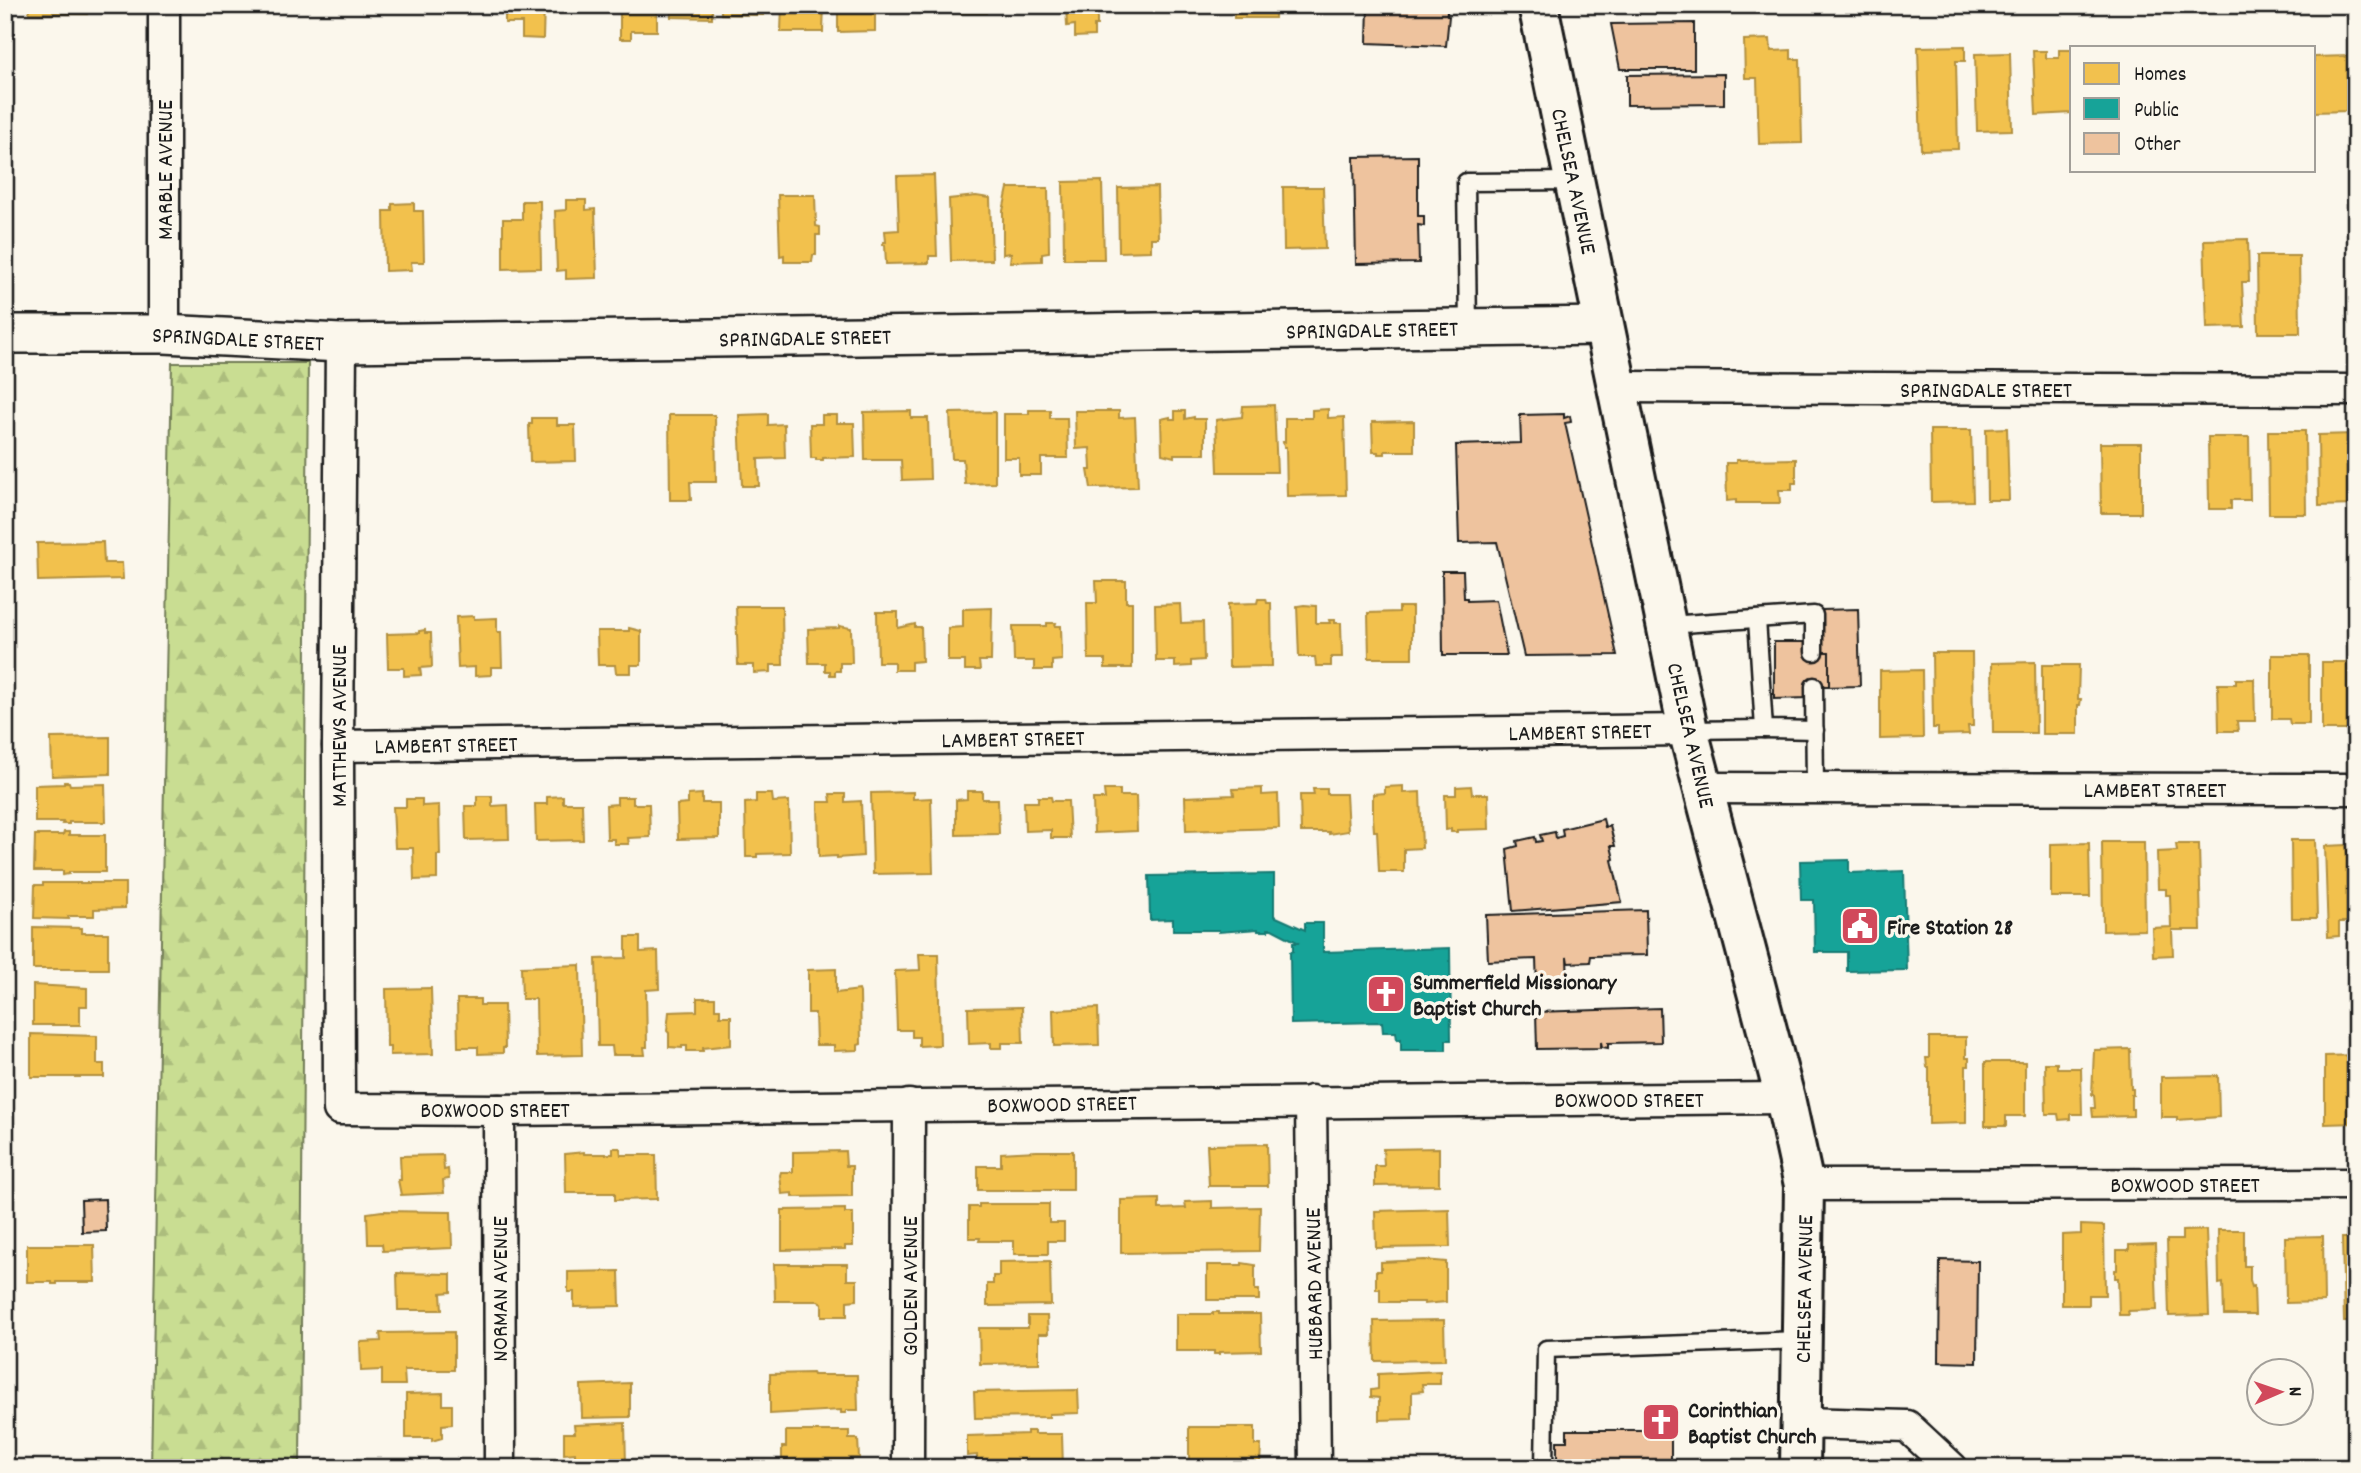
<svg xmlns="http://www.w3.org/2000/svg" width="2361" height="1473" viewBox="0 0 2361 1473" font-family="Dekko,sans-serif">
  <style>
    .forest { fill: url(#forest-firs); stroke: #727c57; stroke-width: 2 }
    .homes { fill: #f2c14e; stroke: #b2903f; stroke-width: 2 }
    .public { fill: #17a398; stroke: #187a73; stroke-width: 2 }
    .building { fill: #eec39e; stroke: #1c1c1c; stroke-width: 2 }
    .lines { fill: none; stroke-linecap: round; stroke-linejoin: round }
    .service-casing { stroke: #1c1c1c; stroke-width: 21 }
    .minor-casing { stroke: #1c1c1c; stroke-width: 35 }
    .tertiary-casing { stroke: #1c1c1c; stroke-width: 42 }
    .secondary-casing { stroke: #1c1c1c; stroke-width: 44 }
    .service { stroke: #fbf7ec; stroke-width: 16 }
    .minor { stroke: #fbf7ec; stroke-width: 30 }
    .tertiary { stroke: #fbf7ec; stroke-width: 37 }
    .secondary { stroke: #fbf7ec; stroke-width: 38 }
    .labels { text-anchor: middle; stroke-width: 7; stroke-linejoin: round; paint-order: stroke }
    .street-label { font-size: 23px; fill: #1c1c1c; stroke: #fbf7ec }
    .poi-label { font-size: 23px; font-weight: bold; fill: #1c1c1c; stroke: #fbf7ec; text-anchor: start }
  </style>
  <defs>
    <pattern id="forest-firs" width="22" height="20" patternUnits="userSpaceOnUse" patternTransform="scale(1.75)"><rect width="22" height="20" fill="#c9dd92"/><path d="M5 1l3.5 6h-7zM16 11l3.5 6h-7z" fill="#acbd7d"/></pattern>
  </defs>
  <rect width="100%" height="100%" fill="#fbf7ec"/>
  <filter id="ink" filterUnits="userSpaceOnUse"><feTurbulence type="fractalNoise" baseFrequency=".0143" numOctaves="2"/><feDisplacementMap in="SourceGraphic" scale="14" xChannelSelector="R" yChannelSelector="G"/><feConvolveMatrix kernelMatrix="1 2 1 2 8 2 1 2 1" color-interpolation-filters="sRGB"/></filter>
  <g filter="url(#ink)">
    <path class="forest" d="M172 363H308L300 1468H151Z"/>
    <g class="homes">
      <path d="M29 5H87V14L29 13Z"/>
      <path d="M505 5H544L543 39 522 38V23H505Z"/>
      <path d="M620 5H657V31H631V39H620Z"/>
      <path d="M671 5H712V18L671 17Z"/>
      <path d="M721 5H763V15L721 14Z"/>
      <path d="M782 5H824L823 32H781Z"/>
      <path d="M838 5H875V31L838 32Z"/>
      <rect x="949" y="5" width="37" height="8"/>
      <path d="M1066 5H1097V25H1094V36L1075 37V25L1067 26Z"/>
      <path d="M1116 5H1161V11L1116 12Z"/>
      <path d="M1177 5H1217V11L1177 12Z"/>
      <rect x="1234" y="5" width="41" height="13"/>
      <path d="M1770 39 1771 51 1791 50V59H1800L1802 143 1759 144 1757 78H1745L1744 40Z"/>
      <path d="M1965 46V61H1956L1958 149 1921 150 1918 47Z"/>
      <path d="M2059 50H2072V113L2036 115 2033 51H2046V58H2059Z"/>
      <path d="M2010 53 2012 130 1977 131 1975 54Z"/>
      <path d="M2348 56 2349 111 2314 112V57Z"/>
      <path d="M934 175 937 256H929V263L886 264 885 245H883V242H886L885 231 899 230 897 176Z"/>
      <path d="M1102 181 1104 259H1064L1063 182Z"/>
      <path d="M1157 187 1158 238H1151V251L1119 252 1118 188Z"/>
      <path d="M1283 187H1323L1325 249 1284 250Z"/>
      <path d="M1008 188H1048L1049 252 1042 253V261L1010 262 1011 253 1003 254V211Z"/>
      <path d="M778 195H815L816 226 820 227V235H816V255H813L812 262H784V255L780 256Z"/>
      <path d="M976 196 990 198 992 260 951 261 949 199Z"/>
      <path d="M566 200H586V210L595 209 597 278 566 279V270L557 271 555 211 566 210Z"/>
      <path d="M522 201H540L541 268 503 269V219H522Z"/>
      <path d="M414 203V211H423L424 262H411L412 270 385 271 384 211H392V204Z"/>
      <path d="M2248 239 2249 282H2242L2244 327 2207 328 2204 240Z"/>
      <path d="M2257 256H2299L2300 333H2258Z"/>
      <path d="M1274 405 1277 472H1218L1216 420 1242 417 1243 406Z"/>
      <path d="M1328 409V418L1344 417 1346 495 1287 496 1286 447H1284L1283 442H1285V418H1312V410Z"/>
      <path d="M1029 410H1050V418H1067L1068 458H1041V475H1019V458H1004V414H1029Z"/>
      <path d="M911 411V418H928L930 479 902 480 901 460H865L864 412Z"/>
      <path d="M1075 411H1119V418L1135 417 1138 487 1091 488 1088 470H1091L1090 448 1076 449Z"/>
      <path d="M1175 411H1185V419L1194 417V419H1205V454H1174V457L1162 454 1161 419 1170 417V419H1175Z"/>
      <path d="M995 412V483L965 484 963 459H952L950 413Z"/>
      <path d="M768 414V425L784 424 785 458 758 459 759 486H742L739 415Z"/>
      <path d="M669 415H715L716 482H690L691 500H670Z"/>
      <path d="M822 415H837V423H854L855 457 823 458V460H816V458H811L810 424H822Z"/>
      <path d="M532 418H557V425H575L576 461 530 462 529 424H532Z"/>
      <path d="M1414 421V451H1385V454H1378V452H1373L1372 422Z"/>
      <path d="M2007 428 2009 500H1987L1986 429Z"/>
      <path d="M1930 430H1971L1973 501 1931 502Z"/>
      <path d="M2268 431H2305L2306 514H2269Z"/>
      <path d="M2354 434 2355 505 2319 506 2318 435Z"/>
      <path d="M2208 437H2249L2250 500H2231V509H2209Z"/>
      <path d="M2100 443H2141V513H2101Z"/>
      <path d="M1796 459V483H1792V490H1779L1780 503H1736V500L1727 501 1726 463H1736V460Z"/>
      <path d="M103 542 104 563H122L123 579 38 581 37 543Z"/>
      <path d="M1096 581H1126V602H1132V668H1105V659H1088L1087 603H1097Z"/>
      <path d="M1258 599H1266L1267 603H1271L1272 666 1229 667 1228 604 1257 603Z"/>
      <path d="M1180 604 1181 623 1203 622 1204 660 1191 661V666L1175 667V661H1156L1155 605Z"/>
      <path d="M1304 605 1316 606V623H1330L1329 620H1335V623H1341L1342 657H1331V666H1316L1315 657H1299L1297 606Z"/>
      <path d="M736 606H782L783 665H771V672L754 673V665H738Z"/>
      <path d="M1399 607H1412V658H1369L1368 613 1399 612Z"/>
      <path d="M992 608 991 661H979L980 670H965V661H948V628L963 627V609Z"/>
      <path d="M877 612H898V628L915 624V627H921L922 661 911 662V670H894V662H878Z"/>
      <path d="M474 616V619L497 618V632H501L502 667H491V675L475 676V667L458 668 456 617Z"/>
      <path d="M1047 623H1056L1055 626H1061L1062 660 1052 661V670H1034V661H1014L1013 626H1047Z"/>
      <path d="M839 626 851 628 852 663H840V671H835V675H830V671H825V663H809L808 629 839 628Z"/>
      <path d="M629 628 641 631V665H631V673H616L615 665H598L597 631H629Z"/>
      <path d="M425 630V633H431L432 667 420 668 421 675 404 676V668H388L387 634 419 633V631Z"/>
      <path d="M1932 653H1972L1973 726H1968L1969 734 1938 735V728H1933Z"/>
      <path d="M2272 655H2309V724H2290L2289 719H2272Z"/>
      <path d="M2035 662 2036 733H1993L1992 663Z"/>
      <rect x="2322" y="662" width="34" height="68"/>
      <path d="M2042 665H2079L2078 699H2081L2080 705H2078V734H2042Z"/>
      <path d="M1922 670 1923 738 1880 739V671Z"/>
      <path d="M2236 679H2254L2255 721H2237L2238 731H2219L2218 684H2236Z"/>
      <path d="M110 737V774L52 776 51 738Z"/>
      <path d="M64 782H69L70 785 105 784 106 822H69V824H62L63 822H35V785L64 784Z"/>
      <path d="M1403 786V793L1420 792 1422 848 1404 849V872H1379L1377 831H1374L1373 817V794L1385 793V787Z"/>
      <path d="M1471 786 1472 794H1488L1489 829 1457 830V832H1451V829L1446 830 1445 795H1456V787Z"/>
      <path d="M1262 788V795L1278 794 1279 828 1186 831 1185 797 1234 795 1233 789Z"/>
      <path d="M1313 789H1327V794H1346L1348 831 1329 834V832H1301L1300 795H1314Z"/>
      <path d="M1104 790H1120V796H1136L1137 831 1094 833 1093 799H1105Z"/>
      <path d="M967 791H982V799H998L999 834 956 835V800L967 799Z"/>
      <path d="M913 792V799L931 798 933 873 873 874 871 793Z"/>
      <path d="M702 794V803H719V838L678 839 677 805 688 804V795Z"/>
      <path d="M756 794H772L773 802 789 801 790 853 757 854V857H746L745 803 756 802Z"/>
      <path d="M830 794H845V802L861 801 863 856 837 858V856L819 857 818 802H831Z"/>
      <path d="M477 796H492V806L508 805 509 839 466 840 465 806H477Z"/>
      <path d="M563 796V803H582L583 840 536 841 535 804H547V797Z"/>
      <path d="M617 797H633V804H649L650 837 628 838 629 844H614V839H607L606 805 617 804Z"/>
      <path d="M1038 797H1051L1052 801H1068L1070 838H1051V830L1025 831 1024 802H1038Z"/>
      <path d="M406 799H422V806L439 805 440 855H437V879L414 880 413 848H395L393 807H406Z"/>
      <path d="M64 832H69V835H105V872H69V874L63 875V871H34L35 835H63Z"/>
      <path d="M2291 840H2315L2317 918H2292Z"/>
      <path d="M2102 842H2144L2145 930 2103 931Z"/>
      <path d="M2089 843 2090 897H2051V844Z"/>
      <path d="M2176 844H2199L2201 930H2172L2173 955 2153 956 2152 928 2171 927 2170 895H2166V889H2158L2157 852 2177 851Z"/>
      <path d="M2346 845 2347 852H2356V922H2339V936L2328 937 2325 846Z"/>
      <path d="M43 883H125V908L94 909V916H68L69 919 34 918 35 885H43Z"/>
      <path d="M33 927 82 928V933H108V969H33Z"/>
      <path d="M626 937H640V952L658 951 659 989 646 990 647 1047H644L645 1055H613L612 1046H598L596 959 626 958Z"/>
      <path d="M919 954H938L940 1045 919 1046V1037H912V1030H897L895 971 920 970Z"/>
      <path d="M580 965 582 1055 537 1056 536 999H522L521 967Z"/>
      <path d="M836 969V993L859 990 860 993 861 1044 858 1045V1050L834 1051V1045H816L815 1013H808V970Z"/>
      <path d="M33 985 87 988V1006H80V1025H33Z"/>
      <path d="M431 988 433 1054 390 1055V1047H387L386 989Z"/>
      <path d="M697 998H715V1009H720V1016H731V1045L703 1048V1046V1051H687V1046H682V1048L669 1047V1033L667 1031 669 1012 697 1011Z"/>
      <path d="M457 999H480V1005H504L505 1048H503V1053L478 1054V1047H458Z"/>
      <path d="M1022 1007 1023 1043H1002V1048H991V1043L969 1044 968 1008Z"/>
      <path d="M1098 1008 1099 1045 1054 1046 1053 1010Z"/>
      <path d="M31 1034 97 1036V1064H104V1077H31Z"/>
      <path d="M1929 1037H1966V1058H1969V1066H1966V1123L1929 1124V1067H1927L1926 1058H1929Z"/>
      <path d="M2130 1049 2131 1089H2133V1095H2131V1109H2133V1116L2093 1117 2092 1108H2095L2094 1095H2092L2094 1050Z"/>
      <path d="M2356 1055V1123L2325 1124V1056Z"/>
      <path d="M1985 1062H2025V1116H2006V1126H1985Z"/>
      <path d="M2045 1063H2057V1068H2081L2082 1114H2071V1119L2059 1120 2058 1114H2046Z"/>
      <path d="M2218 1076 2219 1117 2177 1120V1117H2161V1077Z"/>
      <path d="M1267 1144 1268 1186H1209L1207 1145Z"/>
      <path d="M613 1148H620L621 1155H656L657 1199 615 1200V1193H566L565 1154 584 1152V1154H613Z"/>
      <path d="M1439 1148V1185L1375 1186V1166H1384L1383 1149Z"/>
      <path d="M845 1151 846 1166H852V1196L793 1197V1193L782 1194 780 1175 781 1172H793V1152Z"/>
      <path d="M1037 1151H1073V1190H978V1166H1001V1153Z"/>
      <path d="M443 1155 444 1170 448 1169 449 1179 443 1180 444 1193 401 1195 398 1180H401L400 1156Z"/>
      <path d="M1159 1199V1209L1186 1208 1185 1202 1212 1201V1208L1260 1207 1259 1251 1121 1253V1200Z"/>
      <path d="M979 1204H1049V1223H1064V1241H1048V1254H1014V1241H979L980 1238H969V1207H979Z"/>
      <path d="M845 1209V1213H853V1246H845V1249L782 1250V1210Z"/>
      <path d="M1449 1209 1450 1247 1376 1248 1375 1211Z"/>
      <path d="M382 1211 451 1212 452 1248 383 1251 382 1244H368L367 1213Z"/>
      <path d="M2081 1225 2104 1226 2105 1295H2089V1305H2062V1235L2081 1234Z"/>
      <path d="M2206 1230 2209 1315 2169 1316 2167 1240H2182V1231Z"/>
      <path d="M2218 1230H2244V1266H2250V1280L2252 1287 2254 1286 2255 1315H2224L2223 1283 2219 1284Z"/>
      <path d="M2347 1230H2356V1322H2344L2342 1238H2346Z"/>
      <path d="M2323 1236 2324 1302 2286 1303 2285 1237Z"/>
      <path d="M2155 1244 2157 1310 2128 1311 2129 1315H2119L2118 1278H2115V1270H2117V1250H2129V1245Z"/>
      <path d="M27 1245H94L95 1282H57V1284H52V1282H27Z"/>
      <path d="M1424 1260 1446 1262V1302L1424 1304V1302H1380V1289H1376V1271H1381V1262Z"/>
      <path d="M1050 1261 1051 1305 987 1306V1284H993V1276H999V1262Z"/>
      <path d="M1242 1263 1255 1265V1290H1259V1300H1207V1265H1242Z"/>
      <path d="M774 1264H847V1280H857V1300L847 1301V1316H822V1303L818 1301H775Z"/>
      <path d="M619 1271 620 1306 574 1307V1292H568V1272Z"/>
      <path d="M397 1273 451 1274V1292L441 1293 442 1310H398Z"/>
      <path d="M1213 1312H1219V1314H1260L1261 1351 1219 1352V1354H1214V1351H1176V1314H1213Z"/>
      <path d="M1028 1316H1047L1048 1334H1039V1363L980 1364 979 1328H1028Z"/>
      <path d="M1444 1320 1445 1360 1375 1361 1374 1321Z"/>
      <path d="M454 1332V1370H404L405 1385H382V1370L361 1371 360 1342 381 1341 380 1333Z"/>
      <path d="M1440 1371V1384H1422L1423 1391 1412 1392V1419L1379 1420V1398L1371 1397V1390L1378 1389V1374Z"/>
      <path d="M812 1373 813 1375H857L858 1410H846V1413H841V1410L770 1414V1374Z"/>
      <path d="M630 1383V1417L582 1418 581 1385Z"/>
      <path d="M1078 1390 1079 1413 1049 1414V1417L975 1418 974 1392Z"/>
      <path d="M443 1393V1405H452V1424L442 1425V1438L432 1441V1438H406V1394Z"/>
      <path d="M625 1423 626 1464 575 1466V1453L564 1454V1433H575L574 1425Z"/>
      <path d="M1189 1427H1255V1445H1261L1260 1464 1189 1465Z"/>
      <path d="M786 1431H849V1439H858L859 1458H849V1467L787 1468V1460L782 1459V1447H786Z"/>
      <path d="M1027 1431H1034V1434H1062L1063 1468H977V1455L967 1456V1436L1027 1434Z"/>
      <path d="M442 1462 445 1468H398V1463Z"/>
    </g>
    <g class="public">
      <path d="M1849 860V873L1904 871 1907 970 1847 971V952H1815L1814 900H1801L1800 861Z"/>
      <path d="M1274 874V916L1305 930V923H1323V952L1450 948 1451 1040H1446V1050H1401V1039L1397 1040 1396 1032H1383L1382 1022 1291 1024 1290 952 1293 951V943H1299L1272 929H1268V931H1258V929L1219 932V930H1173V919L1150 920 1149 876Z"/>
    </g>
    <g class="building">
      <path d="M1368 5H1447V16H1449L1446 46 1367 43Z"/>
      <path d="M1694 23V69H1620L1611 24Z"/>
      <path d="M1724 74V104L1627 105V75Z"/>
      <path d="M1418 156V216H1424V226L1418 225 1419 263 1356 264 1354 157Z"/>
      <path d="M1564 414V418L1570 416 1571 422 1565 423 1617 655 1524 656 1497 542 1459 543 1456 445 1521 443 1520 415Z"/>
      <path d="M1442 571H1463L1464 598H1467V601L1496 600 1507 655H1443Z"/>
      <path d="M1858 609 1860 686 1824 687 1822 610Z"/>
      <path d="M1774 642H1808V652H1829V686H1808V698L1774 699Z"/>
      <path d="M1603 819 1605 827 1610 826 1615 846H1611L1614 859 1612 860 1622 902 1513 911 1507 849 1518 846 1517 841 1535 837 1536 842 1542 841 1540 835 1555 832 1556 838 1563 836 1562 829Z"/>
      <path d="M1646 910 1647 955 1591 956 1590 962 1568 963 1567 957 1568 985 1537 986 1536 959 1488 961 1486 915Z"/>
      <path d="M1660 1008 1661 1042 1608 1043V1048L1602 1047 1601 1042V1048L1537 1049 1536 1012Z"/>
      <path d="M105 1199 106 1231 82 1232 81 1200Z"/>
      <path d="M1940 1260 1978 1261 1977 1363 1939 1362Z"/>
      <path d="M1567 1430H1671V1468H1557V1441H1567Z"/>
    </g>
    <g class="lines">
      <g class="service-casing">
        <g id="service">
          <path d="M1468 328 1466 182 1575 181"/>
          <path d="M1757 619 1764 729 1815 730"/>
          <path d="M1668 625 1814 615V652"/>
          <path d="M1814 686 1815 788"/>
          <path d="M1688 730 1764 729"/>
          <path d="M1544 1468 1546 1349 1802 1340"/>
        </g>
      </g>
      <g class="minor-casing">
        <g id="minor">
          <path d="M164 5V334"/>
          <path d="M341 343 338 746 339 1109 499 1110 1785 1098"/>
          <path d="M1617 387 2356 390"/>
          <path d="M338 746 1688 730"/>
          <path d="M1703 788 2356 789"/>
          <path d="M1311 1101 1315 1468"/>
          <path d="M499 1110 500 1468"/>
          <path d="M1804 1185 2356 1184"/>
          <path d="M1802 1423 1907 1426 1952 1468"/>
          <path d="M908 1468 909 1105"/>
        </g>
      </g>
      <g class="tertiary-casing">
        <path id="tertiary" d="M5 334H164L341 343 1604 326"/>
      </g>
      <g class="secondary-casing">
        <path id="secondary" d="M1538 5 1688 730 1785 1098 1804 1185 1800 1468"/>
      </g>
      <use href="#service" class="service"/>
      <use href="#minor" class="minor"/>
      <use href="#tertiary" class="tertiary"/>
      <use href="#secondary" class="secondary"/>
    </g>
  </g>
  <defs>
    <g id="civic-square" transform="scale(2.0125)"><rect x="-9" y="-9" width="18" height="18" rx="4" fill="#d1495b" stroke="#fbf7ec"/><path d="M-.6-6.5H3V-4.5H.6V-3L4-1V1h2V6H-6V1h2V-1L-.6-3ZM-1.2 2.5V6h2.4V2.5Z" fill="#fff"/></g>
    <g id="church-square" transform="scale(2.0125)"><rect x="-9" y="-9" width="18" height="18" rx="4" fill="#d1495b" stroke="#fbf7ec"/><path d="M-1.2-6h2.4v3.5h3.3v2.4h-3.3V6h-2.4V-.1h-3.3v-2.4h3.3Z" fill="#fff"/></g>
  </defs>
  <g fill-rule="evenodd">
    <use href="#civic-square" x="1860" y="926"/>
    <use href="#church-square" x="1386" y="994"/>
    <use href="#church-square" x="1661" y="1422"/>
  </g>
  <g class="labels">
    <g class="street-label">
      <text transform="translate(164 170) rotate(-90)" y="8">MARBLE AVENUE</text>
      <text transform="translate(1575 181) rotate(78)" y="8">CHELSEA AVENUE</text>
      <text transform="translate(1372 329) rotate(-1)" y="8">SPRINGDALE STREET</text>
      <text transform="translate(805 337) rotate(-1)" y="8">SPRINGDALE STREET</text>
      <text transform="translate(238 338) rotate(3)" y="8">SPRINGDALE STREET</text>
      <text x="1986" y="397">SPRINGDALE STREET</text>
      <text transform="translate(338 726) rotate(-90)" y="8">MATTHEWS AVENUE</text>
      <text transform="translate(1580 731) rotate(-1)" y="8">LAMBERT STREET</text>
      <text transform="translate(1692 735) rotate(77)" y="8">CHELSEA AVENUE</text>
      <text transform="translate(1013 738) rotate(-1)" y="8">LAMBERT STREET</text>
      <text transform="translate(446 744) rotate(-1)" y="8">LAMBERT STREET</text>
      <text x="2155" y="797">LAMBERT STREET</text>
      <text x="1629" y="1107">BOXWOOD STREET</text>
      <text transform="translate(1062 1103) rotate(-1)" y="8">BOXWOOD STREET</text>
      <text x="495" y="1117">BOXWOOD STREET</text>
      <text x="2185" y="1192">BOXWOOD STREET</text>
      <text transform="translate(1313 1284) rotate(-91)" y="8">HUBBARD AVENUE</text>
      <text transform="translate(909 1286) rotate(-90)" y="8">GOLDEN AVENUE</text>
      <text transform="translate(499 1289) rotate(-90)" y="8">NORMAN AVENUE</text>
      <text transform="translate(1803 1289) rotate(-89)" y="8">CHELSEA AVENUE</text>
    </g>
    <g class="poi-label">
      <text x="1887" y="934">Fire Station 28</text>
      <text x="1413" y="989">Summerfield Missionary<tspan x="1413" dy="26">Baptist Church</tspan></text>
      <text x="1688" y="1417">Corinthian<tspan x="1688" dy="26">Baptist Church</tspan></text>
    </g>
  </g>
  <rect width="2361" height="1473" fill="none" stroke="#fbf7ec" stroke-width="28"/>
  <rect x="14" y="14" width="2333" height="1445" fill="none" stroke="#1c1c1c" stroke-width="2.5" filter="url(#ink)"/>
  <rect x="2070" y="46" width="245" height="126" fill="#fbf7ec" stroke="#a29f99" stroke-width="2"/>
  <rect x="2084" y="63" width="35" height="21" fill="#f2c14e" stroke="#a29f99" stroke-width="2"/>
  <text x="2134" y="80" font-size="21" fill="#1c1c1c">Homes</text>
  <rect x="2084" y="98" width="35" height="21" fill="#17a398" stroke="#a29f99" stroke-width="2"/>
  <text x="2134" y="116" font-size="21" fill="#1c1c1c">Public</text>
  <rect x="2084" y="133" width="35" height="21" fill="#eec39e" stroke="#a29f99" stroke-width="2"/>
  <text x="2134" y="150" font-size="21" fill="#1c1c1c">Other</text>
  <g transform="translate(2280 1392) rotate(88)"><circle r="33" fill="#fbf7ec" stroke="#a29f99" stroke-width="2"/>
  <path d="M0-5L12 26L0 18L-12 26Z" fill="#d1495b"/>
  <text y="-10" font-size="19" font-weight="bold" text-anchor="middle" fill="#1c1c1c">N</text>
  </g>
</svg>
